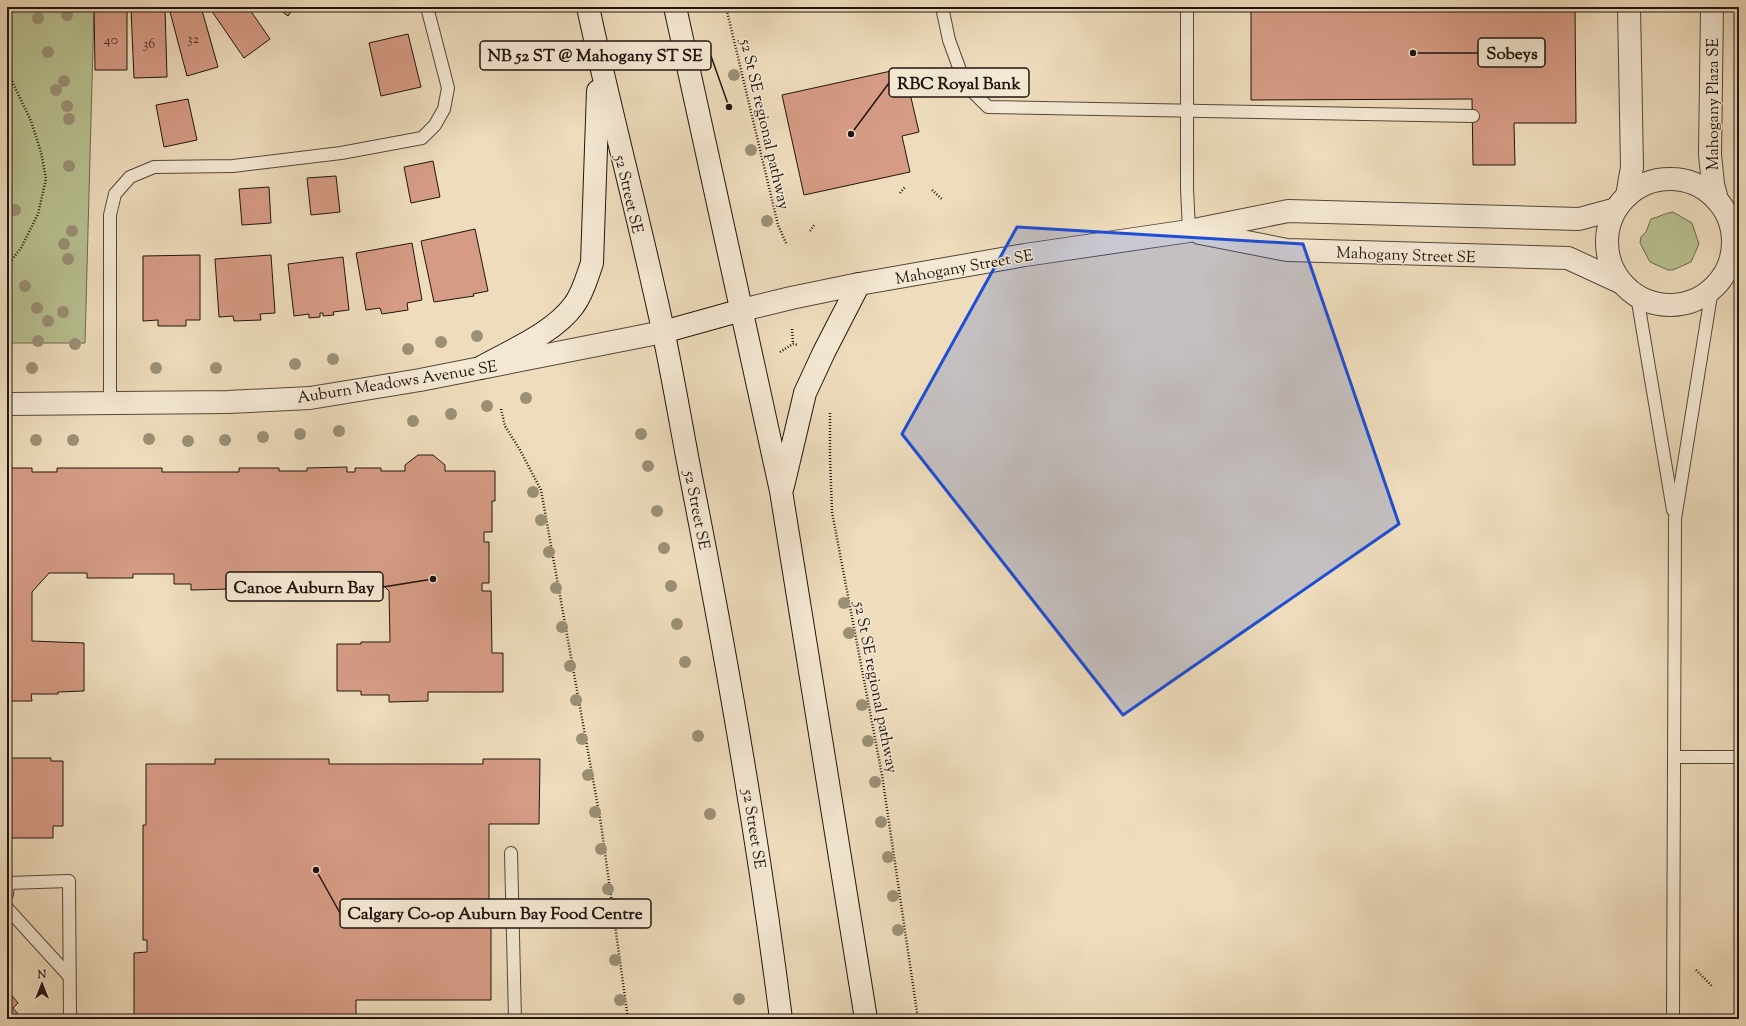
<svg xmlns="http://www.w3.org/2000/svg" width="1746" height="1026" viewBox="0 0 1746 1026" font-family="'Sorts Mill Goudy',serif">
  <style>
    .green { fill: #b8c091; stroke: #6c6a50 }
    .building { fill: #d69b85; stroke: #201510 }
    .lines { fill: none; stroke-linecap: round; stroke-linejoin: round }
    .lane-casing { stroke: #54473b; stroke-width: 14 }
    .street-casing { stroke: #54473b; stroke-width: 24 }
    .secondary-casing { stroke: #201510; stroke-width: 24 }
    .path { stroke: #201510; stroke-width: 2.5; stroke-dasharray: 1 2; stroke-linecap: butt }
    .lane { stroke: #f4e8d3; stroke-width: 12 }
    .street { stroke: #f4e8d3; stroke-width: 22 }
    .secondary { stroke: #f4e8d3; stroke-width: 22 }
    .tree { fill: #9a9076 }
    .marked { fill: #1d4ed8; fill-opacity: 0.2; stroke: #1d4ed8; stroke-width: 3; stroke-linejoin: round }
    .labels { text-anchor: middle; stroke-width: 3; stroke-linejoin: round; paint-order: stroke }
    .number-label { font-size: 14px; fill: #4e362d }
    .street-label { font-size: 16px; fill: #201510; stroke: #f4e8d3 }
    .leader { fill: none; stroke: #201510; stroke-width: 1.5 }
    .callout-dot { fill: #201510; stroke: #f4e8d3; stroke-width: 1.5 }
    .callout { fill: #f4e8d3; stroke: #201510; stroke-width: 1.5 }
    .callout-label { font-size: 17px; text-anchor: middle; font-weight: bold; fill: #201510 }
  </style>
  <rect width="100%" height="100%" fill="#eedcbc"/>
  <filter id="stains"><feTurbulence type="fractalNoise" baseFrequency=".005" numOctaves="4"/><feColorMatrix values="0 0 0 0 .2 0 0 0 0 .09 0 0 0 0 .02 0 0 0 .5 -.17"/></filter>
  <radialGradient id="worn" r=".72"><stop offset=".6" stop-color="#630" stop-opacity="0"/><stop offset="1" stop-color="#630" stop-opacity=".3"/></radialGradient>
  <g class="green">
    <path d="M7 7H94L85 343H7Z"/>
    <path d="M1673 212 1692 223 1699 244 1691 262 1673 270H1668L1650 262 1640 243 1641 237 1646 232 1651 219C1659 217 1665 213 1673 212Z"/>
  </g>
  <g class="building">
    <path d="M94 7H127V70H95Z"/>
    <path d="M174 7H201L218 67 187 76 169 8Z"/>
    <path d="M209 7H248L270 39 244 58Z"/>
    <path d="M276 7H294L288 16Z"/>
    <path d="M1251 7H1575L1576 123H1514L1515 165H1473L1472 99 1251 100Z"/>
    <path d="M165 8 167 77 134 78 131 9Z"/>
    <path d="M408 34 421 87 381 96 369 43Z"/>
    <path d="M891 71 896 92 909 89 919 132 902 136 910 172 804 195 782 95Z"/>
    <path d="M188 99 197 140 164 147 156 105Z"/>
    <path d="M433 161 440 197 411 203 404 167Z"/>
    <path d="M336 176 340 212 311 215 307 178Z"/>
    <path d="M269 187 271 223 242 225 239 189Z"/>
    <path d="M475 229 488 291 473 294 474 296 434 302 421 241Z"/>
    <path d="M412 243 422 300 407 303 408 310 382 314 380 308 366 310 356 253Z"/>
    <path d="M200 255V320H186V326H158V320L143 321V256Z"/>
    <path d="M271 255 275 313 260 314 261 320 234 321 233 316 219 317 215 259Z"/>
    <path d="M343 257 349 310 333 312 334 315 323 316V313H320V317L309 318V314L294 316 288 264Z"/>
    <path d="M418 455H433L445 465V471H495V501H492V532H484V542H489V583H482V591H491L492 653H503V692H428V701L389 702V695H361V691H337V644H361V642H390L389 591 371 573 333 574V579L292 580V574H248V584H232V589L191 590V584H174V574H133V578H87V573H49L32 592V641L84 643V691L58 692V694H31L32 701H7V468H32V472H57V468H162V472H239V468H279V471H307V468L347 467V472H355V468H381V471H405V465Z"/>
    <path d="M7 758H51V761H63V826H53V838H7Z"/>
    <path d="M215 759H329V764H483V759H540L539 824H489V916H491V1000H356V1019H134V953L147 952V940H143V825H146V764H215Z"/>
    <path d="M7 990 18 1003 13 1008 18 1014 13 1019H7Z"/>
  </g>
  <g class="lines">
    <g class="lane-casing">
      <g id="lane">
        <path d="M942 7 949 40 965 84 988 107 1473 116"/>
        <path d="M1187 7V188L1189 231"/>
        <path d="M1637 296 1673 510"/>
        <path d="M110 404V215L115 194 130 177 154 167 233 166 341 153 422 138 435 125 444 109 448 88 427 7"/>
        <path d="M1674 757H1739"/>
        <path d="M511 853 515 1019"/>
        <path d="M7 894 8 883 69 881 70 1019"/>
        <path d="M7 908 69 976"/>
        <path d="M1673 1019 1675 519 1712 289"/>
      </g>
    </g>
    <g class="street-casing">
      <g id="street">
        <path d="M1712 7 1710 155 1713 184 1717 200"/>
        <circle cx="1670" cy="242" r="63"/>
        <path d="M1627 196 1632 167 1629 7"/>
        <path d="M1200 233 1287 250 1568 258 1620 282"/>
        <path d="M742 310 791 298 859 284 1025 255 1189 231 1288 211 1579 219 1616 209"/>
        <path d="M7 404 228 402 310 398 420 380 663 332"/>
      </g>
    </g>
    <g class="secondary-casing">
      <g id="secondary">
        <path d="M588 7C611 115 640 222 663 330 673 377 681 425 690 472 726 654 758 836 781 1019"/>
        <path d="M675 7 781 491 866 1019"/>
        <path d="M663 332 742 310"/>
        <path d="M480 368C510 351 554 333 574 305 583 293 587 277 592 263L598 91"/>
        <path d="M783 486 805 393 824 352 859 284"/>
      </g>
    </g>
    <g class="path">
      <path d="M726 7 778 225 787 245"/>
      <path d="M7 61 11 79 31 121 41 152 46 179 38 214 21 248 7 266"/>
      <path d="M932 190 943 200"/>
      <path d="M900 193 905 187"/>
      <path d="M810 231 815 224"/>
      <path d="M792 329 793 344"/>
      <path d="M780 352 793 344 798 345"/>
      <path d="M501 409 505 426 520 450 541 490 601 824 628 1019"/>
      <path d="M830 413V456L832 512 882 775 918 1019"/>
      <path d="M1696 970 1712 986"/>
    </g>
    <use href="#lane" class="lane"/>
    <use href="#street" class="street"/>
    <use href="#secondary" class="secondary"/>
  </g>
  <g class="tree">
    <circle cx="67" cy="15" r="6"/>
    <circle cx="38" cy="18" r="6"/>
    <circle cx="48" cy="52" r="6"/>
    <circle cx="734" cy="75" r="6"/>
    <circle cx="64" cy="81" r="6"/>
    <circle cx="56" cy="90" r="6"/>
    <circle cx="67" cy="106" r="6"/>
    <circle cx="69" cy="119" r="6"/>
    <circle cx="751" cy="150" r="6"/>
    <circle cx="69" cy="166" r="6"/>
    <circle cx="15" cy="210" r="6"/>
    <circle cx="767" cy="221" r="6"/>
    <circle cx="72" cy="231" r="6"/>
    <circle cx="64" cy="244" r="6"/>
    <circle cx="68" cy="259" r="6"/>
    <circle cx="25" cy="286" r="6"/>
    <circle cx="37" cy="308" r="6"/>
    <circle cx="63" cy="312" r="6"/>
    <circle cx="48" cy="321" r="6"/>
    <circle cx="477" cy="336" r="6"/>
    <circle cx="38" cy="341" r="6"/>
    <circle cx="441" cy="342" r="6"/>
    <circle cx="75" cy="344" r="6"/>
    <circle cx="408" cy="349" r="6"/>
    <circle cx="333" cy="359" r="6"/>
    <circle cx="295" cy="364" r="6"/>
    <circle cx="32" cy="368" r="6"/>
    <circle cx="156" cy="368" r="6"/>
    <circle cx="216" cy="368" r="6"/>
    <circle cx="526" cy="398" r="6"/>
    <circle cx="487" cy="406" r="6"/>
    <circle cx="451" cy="414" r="6"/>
    <circle cx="413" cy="421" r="6"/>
    <circle cx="339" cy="431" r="6"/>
    <circle cx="300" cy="434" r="6"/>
    <circle cx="641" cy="434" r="6"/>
    <circle cx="263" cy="437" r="6"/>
    <circle cx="149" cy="439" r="6"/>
    <circle cx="36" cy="440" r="6"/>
    <circle cx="73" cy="440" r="6"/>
    <circle cx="225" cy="440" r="6"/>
    <circle cx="188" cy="441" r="6"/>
    <circle cx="648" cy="466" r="6"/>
    <circle cx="533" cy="492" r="6"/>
    <circle cx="657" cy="511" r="6"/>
    <circle cx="541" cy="520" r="6"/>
    <circle cx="664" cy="548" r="6"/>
    <circle cx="549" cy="552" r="6"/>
    <circle cx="671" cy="586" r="6"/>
    <circle cx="556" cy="588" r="6"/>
    <circle cx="844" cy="603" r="6"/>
    <circle cx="677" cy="624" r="6"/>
    <circle cx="562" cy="627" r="6"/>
    <circle cx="849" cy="633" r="6"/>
    <circle cx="685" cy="662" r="6"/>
    <circle cx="570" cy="666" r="6"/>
    <circle cx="576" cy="700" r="6"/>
    <circle cx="862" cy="705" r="6"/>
    <circle cx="698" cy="736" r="6"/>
    <circle cx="582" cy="739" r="6"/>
    <circle cx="868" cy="741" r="6"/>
    <circle cx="588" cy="775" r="6"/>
    <circle cx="875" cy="782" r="6"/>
    <circle cx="595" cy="812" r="6"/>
    <circle cx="710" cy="814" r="6"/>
    <circle cx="881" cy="822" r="6"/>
    <circle cx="601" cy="849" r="6"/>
    <circle cx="888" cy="857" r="6"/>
    <circle cx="608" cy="889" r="6"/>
    <circle cx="893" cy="896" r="6"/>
    <circle cx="613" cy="923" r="6"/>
    <circle cx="898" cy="930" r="6"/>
    <circle cx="615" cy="960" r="6"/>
    <circle cx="739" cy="999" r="6"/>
    <circle cx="620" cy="1000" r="6"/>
  </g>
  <path class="marked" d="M1017 227 1303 244 1399 524 1123 715 902 434Z"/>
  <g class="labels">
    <g class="number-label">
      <text x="193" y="43">32</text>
      <text x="111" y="44">40</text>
      <text x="149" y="48">36</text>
    </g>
    <g class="street-label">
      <text transform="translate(1712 104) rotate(-90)" y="6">Mahogany Plaza SE</text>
      <text transform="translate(766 124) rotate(77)" y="6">52 St SE regional pathway</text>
      <text transform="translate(630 194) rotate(77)" y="6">52 Street SE</text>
      <text transform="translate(1406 254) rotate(2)" y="6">Mahogany Street SE</text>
      <text transform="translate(964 266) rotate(-10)" y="6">Mahogany Street SE</text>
      <text transform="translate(397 381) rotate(-9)" y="6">Auburn Meadows Avenue SE</text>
      <text transform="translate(698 510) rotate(79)" y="6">52 Street SE</text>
      <text transform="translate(877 687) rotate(79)" y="6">52 St SE regional pathway</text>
      <text transform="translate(755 829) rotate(81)" y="6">52 Street SE</text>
    </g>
  </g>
  <path class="leader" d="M1413 53L1478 53M729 107L711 56M851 134L889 83M433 579L383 587M316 870L340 913"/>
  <g class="callout-dot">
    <circle cx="1413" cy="53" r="4"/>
    <circle cx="729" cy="107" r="4"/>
    <circle cx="851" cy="134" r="4"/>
    <circle cx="433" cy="579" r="4"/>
    <circle cx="316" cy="870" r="4"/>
  </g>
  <g class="callout">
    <rect x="1478" y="38" width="67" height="29" rx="4"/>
    <rect x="480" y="41" width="231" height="29" rx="4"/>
    <rect x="889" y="68" width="140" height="29" rx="4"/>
    <rect x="226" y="572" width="157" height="29" rx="4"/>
    <rect x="340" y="899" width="311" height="29" rx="4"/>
  </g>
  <g class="callout-label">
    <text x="1512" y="59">Sobeys</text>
    <text x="595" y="61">NB 52 ST @ Mahogany ST SE</text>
    <text x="959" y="89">RBC Royal Bank</text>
    <text x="304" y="593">Canoe Auburn Bay</text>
    <text x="495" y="919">Calgary Co-op Auburn Bay Food Centre</text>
  </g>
  <rect width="1746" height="1026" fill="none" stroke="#eedcbc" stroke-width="24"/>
  <rect x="8" y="8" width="1730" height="1010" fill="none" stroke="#201510" stroke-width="2"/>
  <rect x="12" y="12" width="1722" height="1002" fill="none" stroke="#201510"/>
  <g transform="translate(42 984)" stroke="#f4e8d3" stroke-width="3" paint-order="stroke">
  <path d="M0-3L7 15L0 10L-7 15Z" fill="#201510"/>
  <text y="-6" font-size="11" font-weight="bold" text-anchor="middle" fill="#201510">N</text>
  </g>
  <rect width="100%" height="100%" filter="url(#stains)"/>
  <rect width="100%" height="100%" fill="url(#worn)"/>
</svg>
